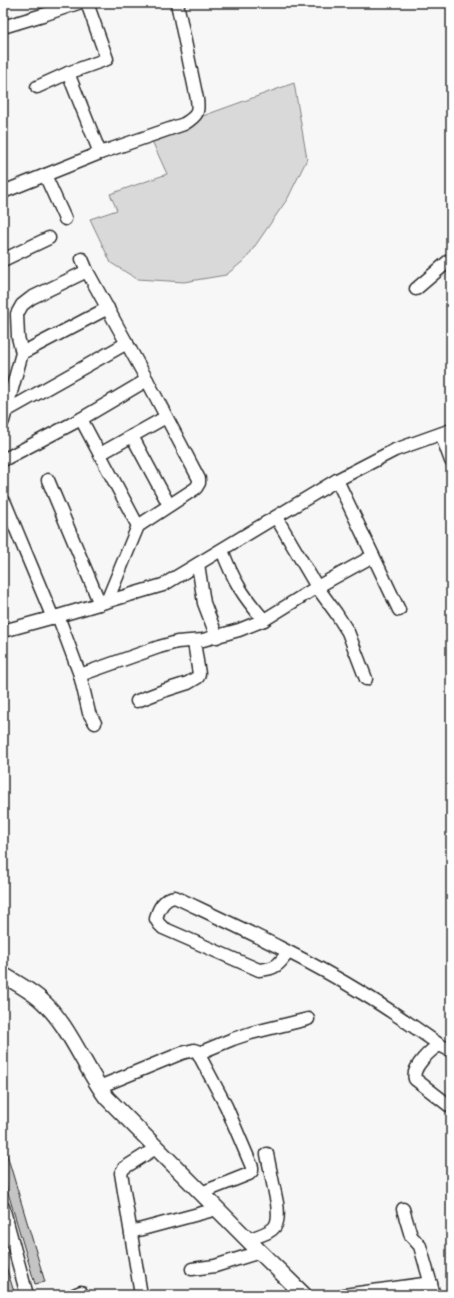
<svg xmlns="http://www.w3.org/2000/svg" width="454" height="1298" viewBox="0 0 454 1298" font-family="Dekko,sans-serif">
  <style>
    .green { fill: #d9d9d9; stroke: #828282 }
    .building { fill: #c4c4c4; stroke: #2b2b2b }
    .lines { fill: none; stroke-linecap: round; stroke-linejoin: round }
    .minor-casing { stroke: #2b2b2b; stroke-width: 15 }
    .tertiary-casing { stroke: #2b2b2b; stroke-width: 18 }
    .minor { stroke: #fff; stroke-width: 12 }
    .tertiary { stroke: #fff; stroke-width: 15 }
  </style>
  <rect width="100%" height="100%" fill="#f7f7f7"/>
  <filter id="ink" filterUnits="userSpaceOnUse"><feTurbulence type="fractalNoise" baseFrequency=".025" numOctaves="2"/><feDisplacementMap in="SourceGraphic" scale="8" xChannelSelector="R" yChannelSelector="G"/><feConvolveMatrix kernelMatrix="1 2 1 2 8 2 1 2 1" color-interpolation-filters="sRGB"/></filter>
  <g filter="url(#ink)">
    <path class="green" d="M294 83 307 159 288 198 246 259 226 275 184 282 137 279 111 263 90 219 117 210 110 194 167 174 152 141 200 117Z"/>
    <g class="building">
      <path d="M3 1148H5L45 1282 35 1284 3 1176Z"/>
      <path d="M3 1263H5L15 1295H3Z"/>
    </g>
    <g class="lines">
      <g class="minor-casing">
        <g id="minor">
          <path d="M87 3 107 59 68 73 100 153"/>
          <path d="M3 27 46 14 78 3"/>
          <path d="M37 87 68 73"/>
          <path d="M45 175 65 219"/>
          <path d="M3 192 100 153 184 124C197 116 199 113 197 99L177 3"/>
          <path d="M82 259 87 271 147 380 199 479V483L196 488 138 526 107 601"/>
          <path d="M3 260 49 238"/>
          <path d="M416 289 451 259"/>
          <path d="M22 353 18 337 17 314 22 305 31 298 87 271"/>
          <path d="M6 411 127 343"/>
          <path d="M81 419 138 526"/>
          <path d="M3 421 22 353 108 308"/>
          <path d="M441 434 451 461"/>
          <path d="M132 436 169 505"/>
          <path d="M100 454 166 417"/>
          <path d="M3 460 81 419 147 380"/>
          <path d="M48 480 100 604"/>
          <path d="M337 480 399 610"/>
          <path d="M5 503 53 618"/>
          <path d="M276 517 317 587 336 613 348 632 366 679"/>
          <path d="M222 550C233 580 243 596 264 620"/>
          <path d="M198 564 204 603 217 637"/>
          <path d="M58 616 80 675 89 713 95 723"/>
          <path d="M3 631 58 616 163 585 337 480 395 450 451 430"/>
          <path d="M80 675 159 647 177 642 203 640 239 630 264 620 317 587 373 556"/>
          <path d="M137 701 163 691 188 683 198 677 199 674 194 642"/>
          <path d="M288 952C279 965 275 969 259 970L163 928 159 924 156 919C158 909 164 898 175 897 238 927 302 956 362 993 389 1009 414 1027 440 1045"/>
          <path d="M451 1051 440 1045C431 1049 411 1068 415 1079L451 1107"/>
          <path d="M199 1053 233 1039 251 1033 308 1019"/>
          <path d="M99 1087 182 1053 194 1050 197 1051 226 1106 252 1167V1171L249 1174 201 1193"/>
          <path d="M3 1207 27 1295"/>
          <path d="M403 1209 411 1236 420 1246 434 1295"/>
          <path d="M131 1232 217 1209"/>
          <path d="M248 1240C272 1230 281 1232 277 1203L267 1154"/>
          <path d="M192 1269 215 1266 260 1252"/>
          <path d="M74 1295 81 1292"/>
          <path d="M141 1295 121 1173 124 1168 156 1148"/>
          <path d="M344 1295 431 1283"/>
        </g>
      </g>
      <g class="tertiary-casing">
        <path id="tertiary" d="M3 975C15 982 31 991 41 1000 69 1024 85 1069 107 1098L260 1252 304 1295"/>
      </g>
      <use href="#minor" class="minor"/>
      <use href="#tertiary" class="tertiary"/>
    </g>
  </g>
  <rect width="454" height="1298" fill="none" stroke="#fff" stroke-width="16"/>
  <rect x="8" y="8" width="438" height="1282" fill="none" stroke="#2b2b2b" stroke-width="1.5" filter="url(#ink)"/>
</svg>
